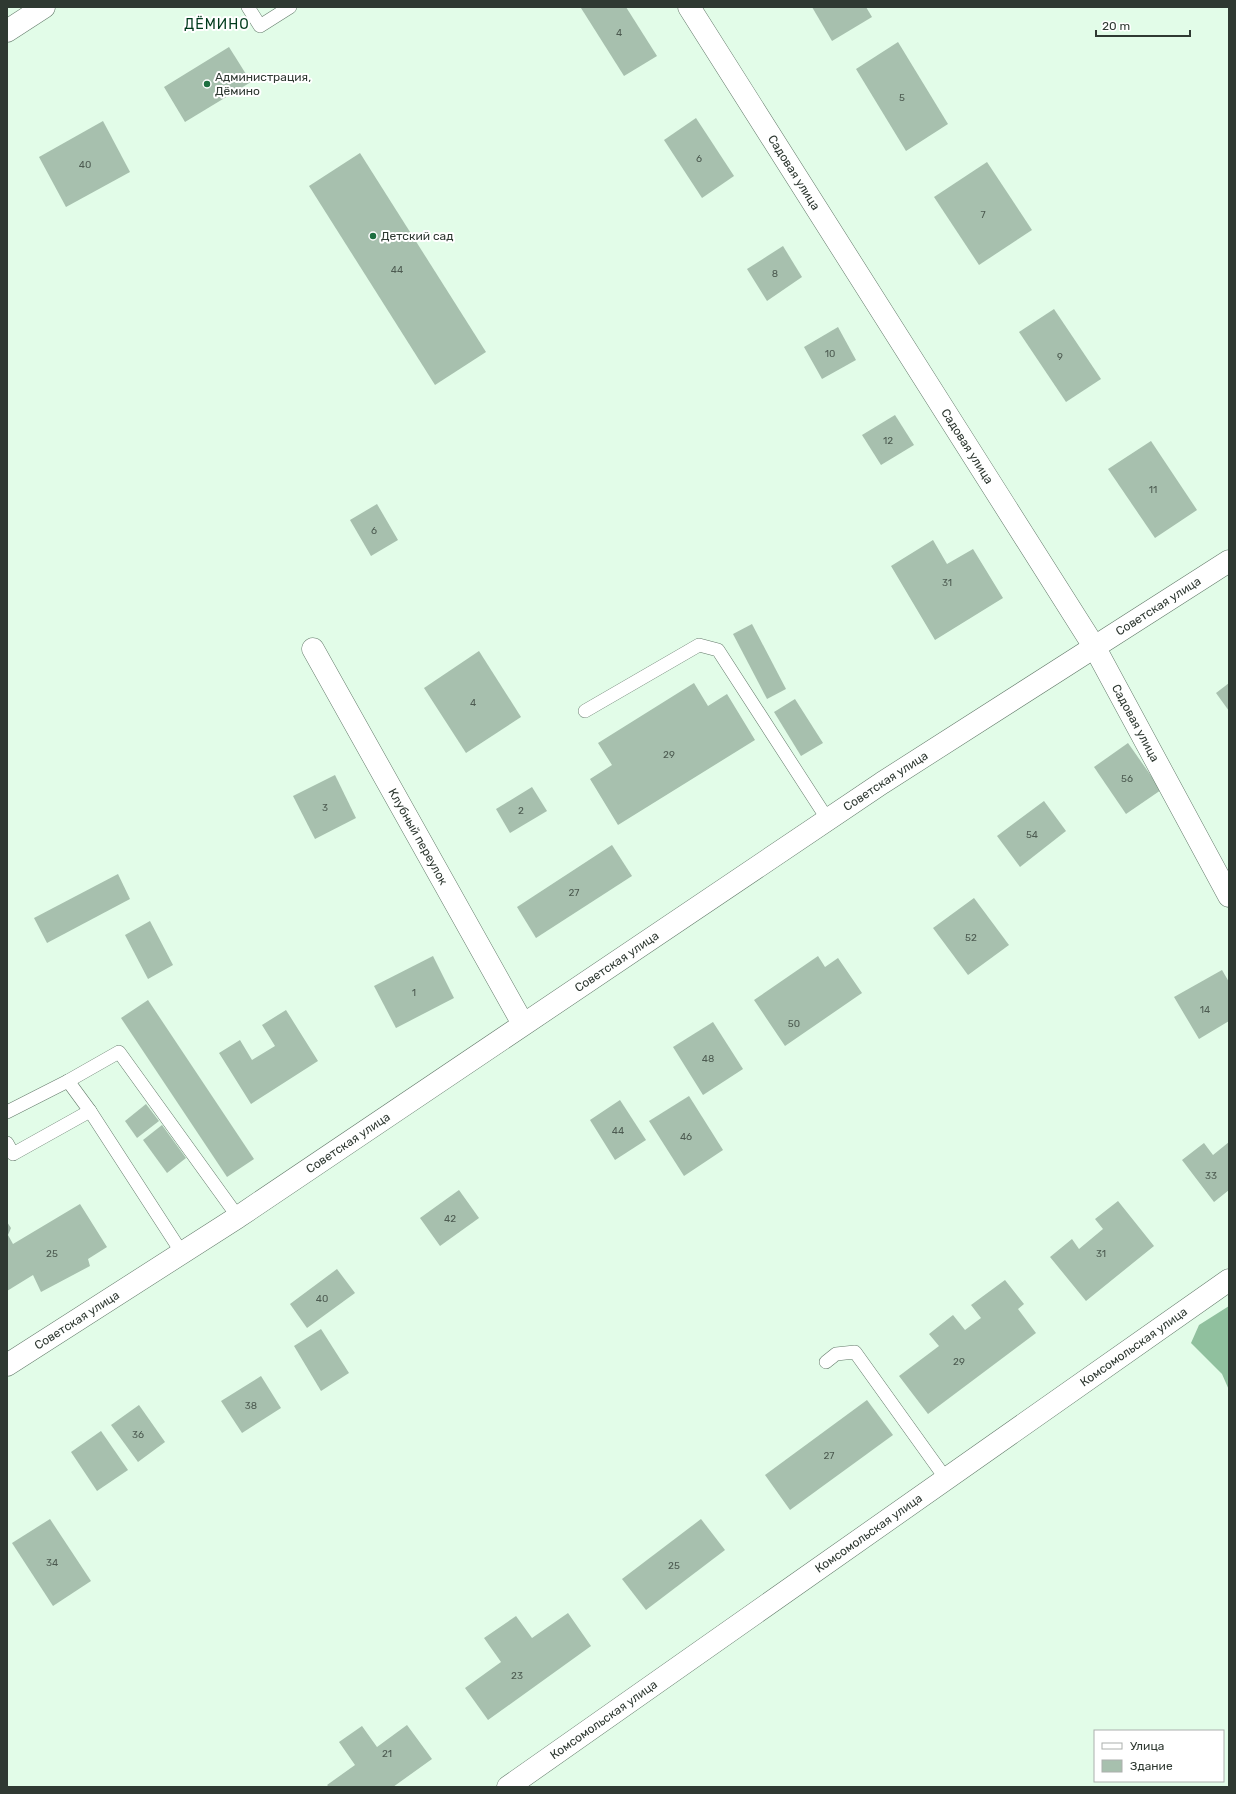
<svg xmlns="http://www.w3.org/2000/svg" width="1236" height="1794" viewBox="0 0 1236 1794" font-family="Rubik,sans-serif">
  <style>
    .forest { fill: #90c09e }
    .building { fill: #a7c0ae }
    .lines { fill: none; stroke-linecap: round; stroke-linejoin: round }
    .lane-casing { stroke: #647b6b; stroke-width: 14 }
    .street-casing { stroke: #647b6b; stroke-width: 23 }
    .secondary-casing { stroke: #647b6b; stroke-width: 23 }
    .lane { stroke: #fff; stroke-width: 13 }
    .street { stroke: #fff; stroke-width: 22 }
    .secondary { stroke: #fff; stroke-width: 22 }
    .poi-dot { fill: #1d6f40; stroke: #fff; stroke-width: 1.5 }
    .labels { text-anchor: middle; stroke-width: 4; stroke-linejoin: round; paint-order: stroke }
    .number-label { font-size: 10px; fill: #4d5b51 }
    .poi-label { font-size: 12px; fill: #2f3932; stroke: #fff; text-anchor: start }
    .street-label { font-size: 12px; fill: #2f3932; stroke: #fff }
    .quarter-label { font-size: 14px; letter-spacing: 1px; fill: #003b1c; stroke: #fff }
  </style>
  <rect width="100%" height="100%" fill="#e2fce8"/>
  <path class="forest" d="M1229 1306V1390L1222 1374 1191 1343 1199 1325Z"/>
  <g class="building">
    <path d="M626 7 657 56 624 76 581 8Z"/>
    <path d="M812 7H866L872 17 832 41Z"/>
    <path d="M898 42 948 124 906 151 856 69Z"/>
    <path d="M229 47 251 82 185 122 164 87Z"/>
    <path d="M696 118 734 176 702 198 664 140Z"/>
    <path d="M103 121 130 172 66 207 39 157Z"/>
    <path d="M360 153 486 352 435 385 309 186Z"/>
    <path d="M987 162 1032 230 979 265 934 197Z"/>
    <path d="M783 246 802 277 767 301 747 269Z"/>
    <path d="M1054 309 1101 379 1066 402 1019 332Z"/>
    <path d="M838 327 856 360 822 379 804 347Z"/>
    <path d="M895 415 914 445 881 465 862 435Z"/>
    <path d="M1151 441 1197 510 1155 538 1108 469Z"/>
    <path d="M377 504 398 540 371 556 350 520Z"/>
    <path d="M933 540 947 564 973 549 1003 598 935 640 891 566Z"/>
    <path d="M752 624 786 689 767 699 733 634Z"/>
    <path d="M479 651 521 717 466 753 424 688Z"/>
    <path d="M694 683 708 706 727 694 755 740 618 825 590 779 612 765 598 743Z"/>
    <path d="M1229 683V711L1216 693Z"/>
    <path d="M795 699 823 743 801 756 774 712Z"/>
    <path d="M1128 743 1161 790 1126 814 1094 767Z"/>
    <path d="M335 775 356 818 315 839 293 796Z"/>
    <path d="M532 787 547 811 510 833 496 809Z"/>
    <path d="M1044 801 1066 831 1020 867 997 836Z"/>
    <path d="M612 845 632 876 536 938 517 907Z"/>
    <path d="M118 874 130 899 47 943 34 918Z"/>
    <path d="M974 898 1009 945 968 975 933 928Z"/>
    <path d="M150 921 173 965 148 979 125 935Z"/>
    <path d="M433 956 454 998 396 1028 374 986Z"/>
    <path d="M818 956 825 967 838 958 862 993 785 1046 754 1000Z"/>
    <path d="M1222 970 1229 982V1021L1199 1039 1174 997Z"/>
    <path d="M148 1000 254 1159 227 1177 121 1018Z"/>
    <path d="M286 1010 318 1061 251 1104 219 1053 240 1040 252 1060 275 1046 262 1025Z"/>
    <path d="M713 1022 743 1069 703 1095 673 1047Z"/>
    <path d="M689 1096 723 1150 684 1176 649 1121Z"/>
    <path d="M620 1100 646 1140 615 1160 590 1120Z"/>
    <path d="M146 1104 159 1121 137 1138 125 1121Z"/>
    <path d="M162 1125 186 1158 167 1173 143 1140Z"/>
    <path d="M1229 1142V1190L1214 1202 1182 1160 1204 1143 1213 1155Z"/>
    <path d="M459 1190 479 1218 440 1246 420 1218Z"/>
    <path d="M1118 1201 1154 1246 1086 1301 1050 1257 1072 1239 1079 1249 1103 1229 1095 1219Z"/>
    <path d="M80 1204 107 1247 88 1259 90 1266 41 1292 33 1275 7 1291V1222L11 1228 8 1235 13 1244Z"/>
    <path d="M337 1269 355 1293 307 1328 290 1304Z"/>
    <path d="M1005 1280 1024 1304 1018 1309 1036 1333 928 1414 899 1376 939 1346 929 1334 953 1315 965 1330 981 1318 971 1305Z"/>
    <path d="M321 1329 349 1373 321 1391 294 1346Z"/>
    <path d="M261 1376 281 1408 242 1433 221 1401Z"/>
    <path d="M867 1400 893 1435 790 1510 765 1475Z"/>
    <path d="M139 1405 165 1442 138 1462 111 1425Z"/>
    <path d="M101 1431 128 1470 97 1491 71 1452Z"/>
    <path d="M50 1519 91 1581 53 1606 12 1543Z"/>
    <path d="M701 1519 725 1550 646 1610 622 1579Z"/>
    <path d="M568 1613 591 1646 488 1720 465 1688 501 1662 484 1638 516 1616 532 1638Z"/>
    <path d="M407 1725 432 1759 393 1787H329L327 1785 355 1765 339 1742 362 1726 377 1747Z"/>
  </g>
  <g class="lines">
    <g class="lane-casing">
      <g id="lane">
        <path d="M248 7 260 26 290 7"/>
        <path d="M585 711 699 645 718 650 828 820"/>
        <path d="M68 1081 90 1111"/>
        <path d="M7 1112 68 1081 119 1052 238 1217"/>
        <path d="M7 1143 13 1154 90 1111 182 1253"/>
        <path d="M826 1362 836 1354 855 1352 946 1479"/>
      </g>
    </g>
    <g class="street-casing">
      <g id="street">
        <path id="s1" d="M689 7 1095 648 1229 896"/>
        <path id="s2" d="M313 649 523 1024"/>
        <path id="s3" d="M7 1365 238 1217 882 783 1229 561"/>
        <path id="s4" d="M508 1787 1229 1280"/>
      </g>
    </g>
    <g class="secondary-casing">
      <path id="secondary" d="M7 31 44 7"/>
    </g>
    <use href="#lane" class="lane"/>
    <use href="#street" class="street"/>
    <use href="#secondary" class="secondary"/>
  </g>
  <g class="poi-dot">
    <circle cx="207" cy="84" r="4"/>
    <circle cx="373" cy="236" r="4"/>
  </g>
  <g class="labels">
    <g class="number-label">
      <text x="619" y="36">4</text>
      <text x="902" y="101">5</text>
      <text x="699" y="162">6</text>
      <text x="85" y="168">40</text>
      <text x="983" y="218">7</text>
      <text x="397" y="273">44</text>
      <text x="775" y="277">8</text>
      <text x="830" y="357">10</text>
      <text x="1060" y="360">9</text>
      <text x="888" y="444">12</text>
      <text x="1153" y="493">11</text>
      <text x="374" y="534">6</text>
      <text x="947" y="586">31</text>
      <text x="473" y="706">4</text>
      <text x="669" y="758">29</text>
      <text x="1127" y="782">56</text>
      <text x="325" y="811">3</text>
      <text x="521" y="814">2</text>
      <text x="1032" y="838">54</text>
      <text x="574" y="896">27</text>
      <text x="971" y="941">52</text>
      <text x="414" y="996">1</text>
      <text x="1205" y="1013">14</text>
      <text x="794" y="1027">50</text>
      <text x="708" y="1062">48</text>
      <text x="618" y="1134">44</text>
      <text x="686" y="1140">46</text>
      <text x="1211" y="1179">33</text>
      <text x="450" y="1222">42</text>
      <text x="52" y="1257">25</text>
      <text x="1101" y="1257">31</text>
      <text x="322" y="1302">40</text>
      <text x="959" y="1365">29</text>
      <text x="251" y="1409">38</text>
      <text x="138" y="1438">36</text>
      <text x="829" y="1459">27</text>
      <text x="52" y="1566">34</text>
      <text x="674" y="1569">25</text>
      <text x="517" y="1679">23</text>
      <text x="387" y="1757">21</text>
    </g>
    <g class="poi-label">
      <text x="215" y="81">Администрация,<tspan x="215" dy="14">Дёмино</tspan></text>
      <text x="381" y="240">Детский сад</text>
    </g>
    <g class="street-label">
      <text dy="4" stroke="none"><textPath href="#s1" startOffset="196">Садовая улица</textPath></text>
      <text dy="4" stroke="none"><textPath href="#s1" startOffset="520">Садовая улица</textPath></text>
      <text dy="4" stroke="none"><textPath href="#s3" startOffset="1379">Советская улица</textPath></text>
      <text dy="4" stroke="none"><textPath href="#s1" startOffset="844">Садовая улица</textPath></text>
      <text dy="4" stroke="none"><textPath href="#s3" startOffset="1055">Советская улица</textPath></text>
      <text dy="4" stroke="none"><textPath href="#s2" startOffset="215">Клубный переулок</textPath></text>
      <text dy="4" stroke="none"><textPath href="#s3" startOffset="731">Советская улица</textPath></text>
      <text dy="4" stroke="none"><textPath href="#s3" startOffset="407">Советская улица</textPath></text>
      <text dy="4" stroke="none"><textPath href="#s3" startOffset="83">Советская улица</textPath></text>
      <text dy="4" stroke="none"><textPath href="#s4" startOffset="765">Комсомольская улица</textPath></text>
      <text dy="4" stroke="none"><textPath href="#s4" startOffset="441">Комсомольская улица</textPath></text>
      <text dy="4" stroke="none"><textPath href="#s4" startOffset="117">Комсомольская улица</textPath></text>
    </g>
    <g class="quarter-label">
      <text x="217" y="29">ДЁМИНО</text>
    </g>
  </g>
  <rect width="1236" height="1794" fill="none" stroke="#2f3932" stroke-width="16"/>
  <rect x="1094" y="1730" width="130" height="52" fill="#ffffff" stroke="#acb0ad"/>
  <rect x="1102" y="1743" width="20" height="6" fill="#ffffff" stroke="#acb0ad"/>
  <text x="1130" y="1750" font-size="12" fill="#2f3932">Улица</text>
  <rect x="1102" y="1760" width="20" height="12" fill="#a7c0ae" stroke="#acb0ad"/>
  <text x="1130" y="1770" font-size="12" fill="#2f3932">Здание</text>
  <path d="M1096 30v6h94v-6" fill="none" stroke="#2f3932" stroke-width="2"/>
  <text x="1102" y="30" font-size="12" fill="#2f3932" stroke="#ffffff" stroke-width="3" paint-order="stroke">20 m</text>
</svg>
